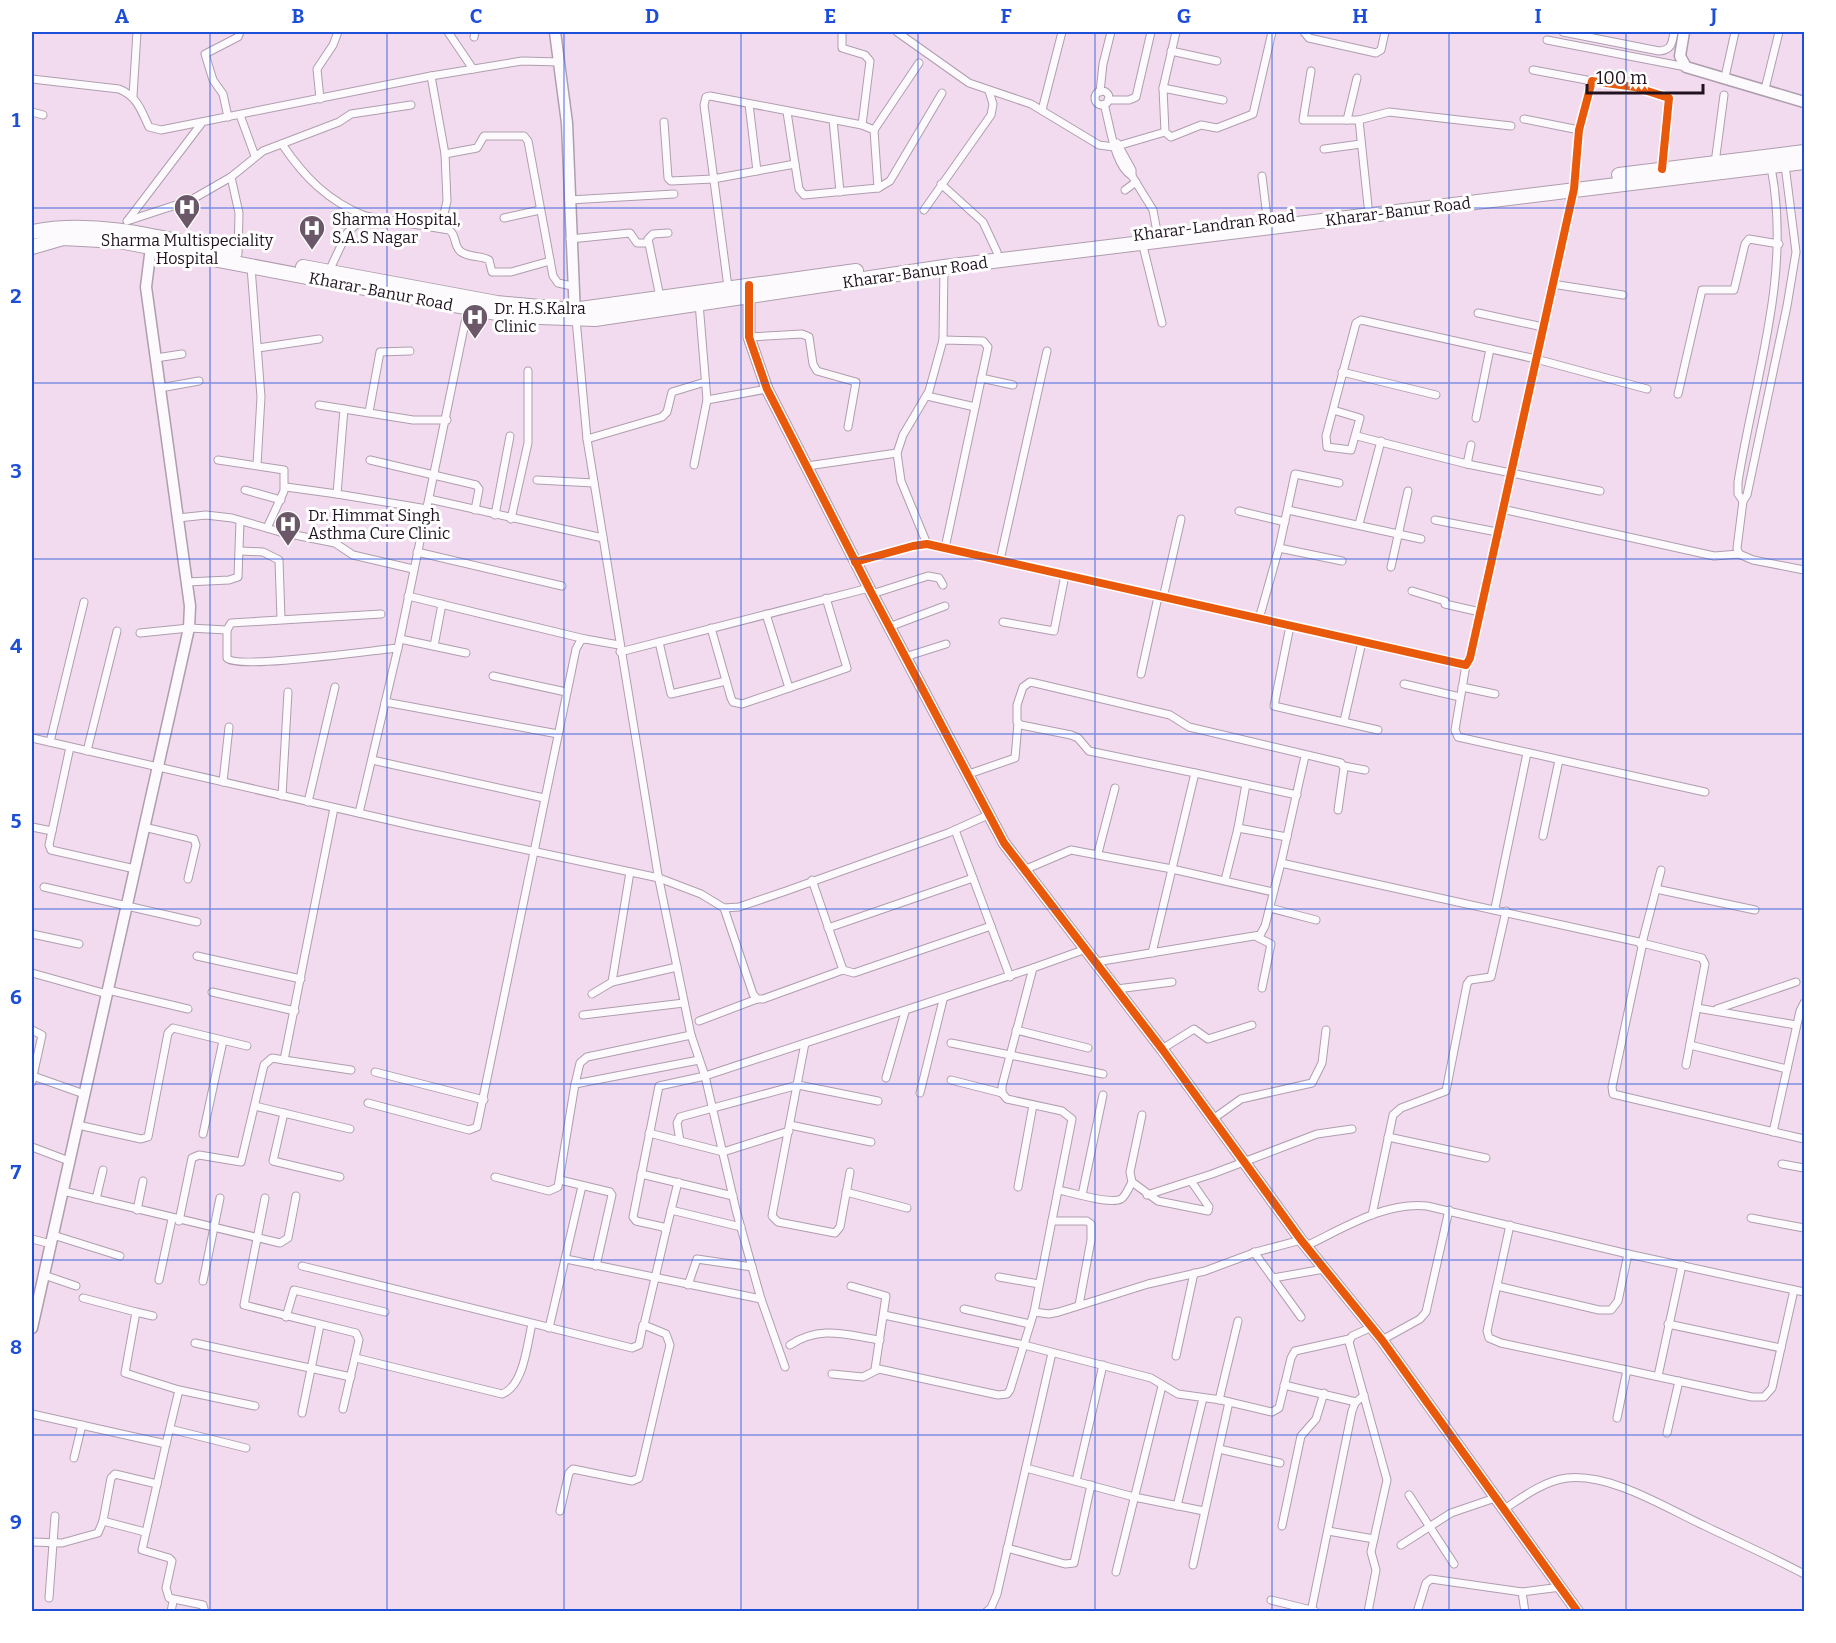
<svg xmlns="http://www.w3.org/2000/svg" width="1836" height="1643" viewBox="0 0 1836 1643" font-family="Bitter,serif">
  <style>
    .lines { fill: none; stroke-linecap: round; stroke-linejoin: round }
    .street-casing { stroke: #af9eae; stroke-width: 9 }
    .secondary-casing { stroke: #af9eae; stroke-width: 13 }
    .highway-casing { stroke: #af9eae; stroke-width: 16 }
    .street { stroke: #fdfafd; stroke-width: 7 }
    .secondary { stroke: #fdfafd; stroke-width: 10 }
    .highway { stroke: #fdfafd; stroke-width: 14 }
    .cycleway-casing { stroke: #fff; stroke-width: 11 }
    .cycleway { stroke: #e8590c; stroke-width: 8 }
    .grid { fill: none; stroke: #1d4ed8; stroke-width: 1.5; stroke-opacity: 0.55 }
    .labels { text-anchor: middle; stroke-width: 6; stroke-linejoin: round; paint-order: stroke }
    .street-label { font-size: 16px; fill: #20121f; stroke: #fff }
    .poi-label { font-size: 16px; fill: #20121f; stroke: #fff; text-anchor: start }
    .neatline { fill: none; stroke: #1d4ed8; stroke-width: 2 }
    .grid-label { font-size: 20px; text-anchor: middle; font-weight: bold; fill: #1d4ed8 }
  </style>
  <rect width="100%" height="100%" fill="#f2dbef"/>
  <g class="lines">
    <g class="street-casing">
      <g id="street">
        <path d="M448 32 473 69"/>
        <path d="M842 32V48L865 55 870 61 862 125"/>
        <path d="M897 32 969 83 1031 104 1099 145 1114 147 1165 132"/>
        <path d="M1176 32 1163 88 1165 132 1171 137 1201 125 1217 128 1253 114 1272 32"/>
        <path d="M1304 32 1309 38 1376 53 1381 50 1385 32"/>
        <path d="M1563 32 1659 51C1672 50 1672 43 1674 32"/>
        <path d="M474 37 475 32"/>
        <path d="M1547 40 1686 67"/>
        <path d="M1171 51 1217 61"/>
        <path d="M1533 70 1592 81"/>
        <path d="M1311 71 1303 120H1359"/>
        <path d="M431 76 445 154"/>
        <path d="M1725 77 1735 32"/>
        <path d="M32 79 119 89C137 96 141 110 149 127L161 130 431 76 522 61 560 62"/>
        <path d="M1163 88 1223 100"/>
        <path d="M1765 89 1779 32"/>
        <circle cx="1102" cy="98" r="7"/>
        <path d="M1100 92 1103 64 1111 32"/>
        <path d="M133 96 137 32"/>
        <path d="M320 99 317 69 333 45 338 32"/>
        <path d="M1108 100H1129L1136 97 1151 32"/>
        <path d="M749 104 757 171"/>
        <path d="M1104 104C1110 124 1114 166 1132 176L1153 210 1157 232"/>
        <path d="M1042 110 1062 32"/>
        <path d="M32 112 43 115"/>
        <path d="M787 112 795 164"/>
        <path d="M240 115 255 156"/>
        <path d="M228 117 223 94 213 80 205 54 238 37 240 32"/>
        <path d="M1524 119 1579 130"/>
        <path d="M833 120 840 192"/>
        <path d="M1347 120 1357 78"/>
        <path d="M664 122 668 178 671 181 713 179 795 164 799 189 804 195 878 188 874 130 862 125 710 96 706 97 704 105 728 287"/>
        <path d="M874 130 919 63"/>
        <path d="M1117 143 1132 170V176"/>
        <path d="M282 144C304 177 328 201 365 216L347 233 329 271"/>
        <path d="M1324 149 1361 144"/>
        <path d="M1715 163 1724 95"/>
        <path d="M1785 165 1796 252 1787 306 1747 495 1743 501 1737 548 1739 554 1753 560 1804 570"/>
        <path d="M1262 176 1267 217"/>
        <path d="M231 177 239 213 238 254"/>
        <path d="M941 184 983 222 997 252"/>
        <path d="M878 188 890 181 942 93"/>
        <path d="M1125 190 1136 182"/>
        <path d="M569 200 674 194"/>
        <path d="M1368 206 1359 120 1389 112 1511 126"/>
        <path d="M924 210 991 115 993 104 989 91"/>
        <path d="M365 216 449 230C457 235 453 244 460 251 468 258 480 255 489 260L492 272H511L550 261"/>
        <path d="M504 218 540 210"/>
        <path d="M128 220 201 124"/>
        <path d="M127 221 191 200 231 177 263 151 339 122 351 114 411 105"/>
        <path d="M441 227 447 201 445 154 477 148 484 136H524L528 141 553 276 558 283 572 286"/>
        <path d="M570 239 630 233 637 243H648"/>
        <path d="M1142 242 1162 323"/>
        <path d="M251 267 261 397 257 465"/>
        <path d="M1552 284 1623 295"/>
        <path d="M660 297 648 239 653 234 668 233"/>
        <path d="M1478 313 1543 327"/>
        <path d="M576 319 587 439 658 875 691 1035 705 1076 736 1210 761 1299 785 1367"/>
        <path d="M749 337 802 334 809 337 813 364 817 371 856 382 848 427"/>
        <path d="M943 340 944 267"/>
        <path d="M258 348 319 339"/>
        <path d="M156 358 182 354"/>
        <path d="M1342 372 1436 395"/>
        <path d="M981 378 1013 385"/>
        <path d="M160 388 199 381"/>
        <path d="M1678 394 1702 290H1734L1745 244 1749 239 1779 244"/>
        <path d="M927 396 975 407"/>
        <path d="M707 400 767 389"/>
        <path d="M319 405 344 409"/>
        <path d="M1333 410 1360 418 1351 450 1327 447 1326 436 1356 323 1361 320 1536 359 1647 389"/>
        <path d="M369 412 380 352 410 351"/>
        <path d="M1476 418 1490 349"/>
        <path d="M1357 436 1467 464 1600 491"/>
        <path d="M587 439 662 417 667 412 672 392 705 382"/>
        <path d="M218 460 284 470V491L267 528"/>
        <path d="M370 460 476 485 479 489 475 510"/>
        <path d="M1467 464 1471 445"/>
        <path d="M694 465 707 400 699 303"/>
        <path d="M807 466 897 453"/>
        <path d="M537 480 594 483"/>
        <path d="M286 487 337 494"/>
        <path d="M245 490 281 500"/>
        <path d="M429 499 603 538"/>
        <path d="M1743 501 1738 494V482C1755 375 1792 276 1771 167"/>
        <path d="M427 509 337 494 344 409 413 420H447"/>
        <path d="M1502 509 1714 556 1739 554"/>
        <path d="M1288 510 1421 539"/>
        <path d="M1239 511 1285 522"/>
        <path d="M495 515 510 436"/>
        <path d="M178 518 206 515 232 518 280 532 335 543 353 555 413 569"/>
        <path d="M511 519 528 443V371"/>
        <path d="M1435 520 1497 532"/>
        <path d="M1359 524 1381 441"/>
        <path d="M927 544 901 481 897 453 903 435 929 391 943 340 983 341 988 347 945 548"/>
        <path d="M1279 548 1342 561"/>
        <path d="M240 551 263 552 279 560 281 619"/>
        <path d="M417 552 562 586"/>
        <path d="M1000 560 1047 351"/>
        <path d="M855 562 913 546 927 544 1466 665 1470 658 1574 189 1579 130 1592 81 1635 87 1669 98 1662 169"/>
        <path d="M1391 567 1408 491"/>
        <path d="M187 582 229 580 238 577 240 521"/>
        <path d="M1412 591 1445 601V604L1480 612"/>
        <path d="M872 594 928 576 939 578 943 585"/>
        <path d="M408 596 585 639"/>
        <path d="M1163 598 1181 519"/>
        <path d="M381 614 231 623 227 630V658C236 670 375 650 398 648"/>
        <path d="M1259 619 1279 548 1295 474 1339 483"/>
        <path d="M1003 622 1054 631 1065 575"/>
        <path d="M1290 626 1274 706 1378 730"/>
        <path d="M889 627 945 606"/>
        <path d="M711 628 731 698 733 702 742 704 789 688 766 614"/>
        <path d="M140 633 189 628 227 630"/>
        <path d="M400 639 466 653"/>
        <path d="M659 642 671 694 726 681"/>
        <path d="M434 646 442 604"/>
        <path d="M620 652 869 588"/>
        <path d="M905 657 946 644"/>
        <path d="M1466 665 1455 730 1458 737 1705 792"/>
        <path d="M1141 674 1158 597"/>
        <path d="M493 676 566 692"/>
        <path d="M1404 684 1460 697"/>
        <path d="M1462 687 1495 694"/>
        <path d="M789 688 847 668 826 598"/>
        <path d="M385 702 558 734"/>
        <path d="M1344 721 1362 642"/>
        <path d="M32 738 415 826 659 878 701 894 724 908 739 907 786 891 948 833 988 815"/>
        <path d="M50 742 84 602"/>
        <path d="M70 747 49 845 51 850 135 869"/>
        <path d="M87 751 117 631"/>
        <path d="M372 760 544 798"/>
        <path d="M1344 766 1365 770"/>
        <path d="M1195 773 1297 795"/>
        <path d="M966 775 1015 758 1018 723"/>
        <path d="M223 782 229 727"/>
        <path d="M282 796 288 692"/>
        <path d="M308 802 335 687"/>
        <path d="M359 813 398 648 468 308"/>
        <path d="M32 827 52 831"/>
        <path d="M144 827 194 839 196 845 188 879"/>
        <path d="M1238 828 1246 784"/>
        <path d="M955 830 1010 977"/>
        <path d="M1543 836 1559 760"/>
        <path d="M1098 853 1115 788"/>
        <path d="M1281 863 1305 756"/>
        <path d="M1024 870 1071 850 1172 869 1152 953"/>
        <path d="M1661 870 1642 943 1702 958 1705 964 1686 1065"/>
        <path d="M1225 880 1238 828 1287 837"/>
        <path d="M44 887 197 922"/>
        <path d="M1656 889 1755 910"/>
        <path d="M1273 892 1172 869 1195 773 1089 751 1078 738 1071 735 1021 725 1017 722V705L1023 687 1030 682 1035 683 1170 715 1189 727 1341 763 1344 768 1338 810"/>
        <path d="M724 908 753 994 757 999H763L843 970 812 880"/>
        <path d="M1270 908 1316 920"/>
        <path d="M1495 908 1527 753"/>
        <path d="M828 928 973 878"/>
        <path d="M32 934 79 944"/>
        <path d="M1257 937 1271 944 1262 988"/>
        <path d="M197 956 301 979"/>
        <path d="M1096 962 1260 935 1265 926 1281 863 1639 942 1642 947 1612 1087 1613 1094 1804 1139"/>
        <path d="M843 970 854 973 991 926"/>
        <path d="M32 973 107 994"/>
        <path d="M612 982 630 872"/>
        <path d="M1117 989 1172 982"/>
        <path d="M108 990 188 1009"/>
        <path d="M212 992 295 1011"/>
        <path d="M592 994 612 982 677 967"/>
        <path d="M1697 1008 1796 1025"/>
        <path d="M1717 1009 1796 982"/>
        <path d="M583 1015 684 1003"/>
        <path d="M699 1021 757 999"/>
        <path d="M32 1030 42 1035 33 1076"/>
        <path d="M1016 1030 1088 1048"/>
        <path d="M691 1035 587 1057 580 1063 575 1084 699 1060"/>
        <path d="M805 1043 772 1216 778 1222 835 1233 840 1227 850 1172"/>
        <path d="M951 1043 1103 1074"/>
        <path d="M1690 1045 1787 1069"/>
        <path d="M1162 1049 1194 1029 1208 1039 1252 1025"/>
        <path d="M284 1060 351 1070"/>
        <path d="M375 1072 484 1100"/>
        <path d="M886 1078 905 1012"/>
        <path d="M951 1080 1002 1093"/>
        <path d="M32 1082 33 1076 84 1094"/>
        <path d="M920 1093 943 1000"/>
        <path d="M368 1103 469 1130 477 1127 576 649 581 640 585 639 619 645"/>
        <path d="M255 1106 350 1129"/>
        <path d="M284 1113 273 1161 340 1177"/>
        <path d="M1142 1115 1130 1172 1132 1182 1158 1201 1208 1211 1209 1207 1191 1181"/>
        <path d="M1213 1119 1241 1099 1312 1083 1322 1063 1326 1030"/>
        <path d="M78 1125 141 1139 148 1137 168 1033 173 1028 247 1046"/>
        <path d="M790 1125 871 1142"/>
        <path d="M1773 1132 1800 1011 1804 1003"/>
        <path d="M649 1133 723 1152 789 1131"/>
        <path d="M203 1134 223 1041"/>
        <path d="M1388 1137 1486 1158"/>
        <path d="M680 1141 677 1123 680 1117 798 1085 878 1101"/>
        <path d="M32 1147 69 1161"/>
        <path d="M1782 1164 1804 1168"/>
        <path d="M641 1174 733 1196"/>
        <path d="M495 1177 549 1191 558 1187 575 1084"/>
        <path d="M560 1180 610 1192 612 1195 596 1266"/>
        <path d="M1018 1187 1033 1105"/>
        <path d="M1058 1190C1071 1192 1110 1205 1121 1199 1126 1196 1129 1187 1132 1182"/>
        <path d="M63 1191 280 1243 288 1238 296 1196"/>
        <path d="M846 1192 907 1208"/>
        <path d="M1082 1195 1103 1095"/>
        <path d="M1147 1195 1212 1174 1317 1134 1352 1129"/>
        <path d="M265 1198 244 1305 356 1333 359 1340 343 1409"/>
        <path d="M96 1199 103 1170"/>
        <path d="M137 1210 143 1181"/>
        <path d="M671 1210 741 1227"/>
        <path d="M1372 1215 1393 1115 1401 1108 1446 1091 1467 984 1470 980 1491 977 1506 911"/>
        <path d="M1751 1218 1804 1228"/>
        <path d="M179 1221 192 1158 199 1155 241 1162 264 1065 272 1058 284 1060 334 808"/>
        <path d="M1052 1221H1087L1091 1224V1240L1079 1305"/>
        <path d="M1510 1225 1487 1331 1489 1338 1501 1343 1752 1397H1764L1772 1388 1794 1290"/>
        <path d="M666 1231 678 1182"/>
        <path d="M53 1235 120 1256"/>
        <path d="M32 1239 51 1244"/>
        <path d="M1306 1246C1344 1228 1384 1202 1427 1206L1628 1254 1804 1292"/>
        <path d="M1254 1252 1301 1317"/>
        <path d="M566 1259 761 1299"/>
        <path d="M302 1266 632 1348 639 1345 643 1325"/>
        <path d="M44 1275 76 1286"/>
        <path d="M999 1277 1039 1284"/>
        <path d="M1273 1278 1324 1269"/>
        <path d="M159 1280 172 1219"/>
        <path d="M203 1281 220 1198"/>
        <path d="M688 1285 697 1259 752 1267"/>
        <path d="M851 1286 886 1296 875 1369"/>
        <path d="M1497 1286 1599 1310H1611L1618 1301 1628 1254"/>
        <path d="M83 1298 136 1312 125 1373 179 1390"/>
        <path d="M964 1309 1030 1324"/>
        <path d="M136 1312 153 1316"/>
        <path d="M1034 1312 1049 1314 1059 1312 1148 1284 1205 1271 1256 1252 1301 1240"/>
        <path d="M884 1315 1024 1345 1151 1378 1178 1394 1221 1400 1272 1412 1279 1408 1291 1358 1295 1351 1349 1339"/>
        <path d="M286 1317 294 1290 385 1312"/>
        <path d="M1668 1324 1781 1348"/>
        <path d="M549 1328 582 1186"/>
        <path d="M1382 1340 1420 1319 1426 1312 1449 1210"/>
        <path d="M195 1343 351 1377"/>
        <path d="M790 1345C821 1325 846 1335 880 1340"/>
        <path d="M1176 1356 1194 1273"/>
        <path d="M356 1358 502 1394C524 1386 527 1344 532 1324"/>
        <path d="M832 1374 863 1377 879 1369 998 1395 1007 1394 1010 1390 1034 1312 1072 1119 1062 1111 1007 1099 1002 1093V1086L1033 968 1086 949"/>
        <path d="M1658 1376 1682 1265"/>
        <path d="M1284 1385 1356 1402"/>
        <path d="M1219 1400 1238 1321"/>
        <path d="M302 1413 320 1325"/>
        <path d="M32 1414 166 1444 157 1484"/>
        <path d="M1617 1418 1627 1370"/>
        <path d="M170 1429 246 1448"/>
        <path d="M1667 1433 1679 1381"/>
        <path d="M166 1444 179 1390 255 1406"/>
        <path d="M1219 1449 1280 1463"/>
        <path d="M74 1458 82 1425"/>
        <path d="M1026 1468 1134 1497 1204 1511"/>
        <path d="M1076 1481 1103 1365"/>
        <path d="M1409 1495 1454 1564"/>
        <path d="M1177 1506 1203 1398"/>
        <path d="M1506 1508C1524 1496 1544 1481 1567 1478 1611 1473 1666 1508 1705 1526 1738 1542 1772 1557 1804 1574"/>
        <path d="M560 1511 569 1473 573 1469 632 1481 639 1478 670 1345 666 1334 644 1325 666 1231 663 1227 636 1221 633 1217 659 1086 705 1076 1033 968"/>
        <path d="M103 1521 145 1532"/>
        <path d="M1282 1526 1301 1436 1316 1419 1324 1393"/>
        <path d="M1328 1531 1374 1539"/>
        <path d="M32 1542 62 1543 98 1533 103 1521 111 1478 115 1474 157 1484 142 1550 169 1558 172 1561 166 1588 169 1598 203 1605 205 1612"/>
        <path d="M1401 1545 1451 1513 1498 1497"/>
        <path d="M1007 1548 1065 1564 1074 1563 1091 1485"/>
        <path d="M1193 1565 1229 1402"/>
        <path d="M1116 1572 1162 1386"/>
        <path d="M49 1598 55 1516"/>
        <path d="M1271 1600 1315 1611"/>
        <path d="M171 1612 173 1601"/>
        <path d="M986 1612 991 1608 997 1594 1052 1353"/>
        <path d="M1311 1612 1352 1411 1355 1403 1364 1395"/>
        <path d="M1368 1612 1376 1570 1371 1552 1387 1480 1349 1342 1352 1336 1372 1327"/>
        <path d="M1417 1612 1426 1583 1431 1579 1522 1592"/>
        <path d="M1525 1612 1522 1592 1561 1587"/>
      </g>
    </g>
    <g class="secondary-casing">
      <g id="secondary">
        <path d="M555 32 567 123 575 316"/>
        <path d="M1684 32 1680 56 1686 67 1804 102"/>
        <path d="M749 289V337L767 389 872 594 1004 843 1162 1049 1301 1240 1382 1340 1578 1612"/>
        <path d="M32 1328 189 628 190 606 146 287 152 239"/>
      </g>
    </g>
    <g class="highway-casing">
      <g id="highway">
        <path d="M1619 175 1804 152"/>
        <path d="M32 232C98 219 166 239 231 253"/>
        <path d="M32 247 63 238 119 241 512 316 595 319 944 267 1804 162"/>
        <path d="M303 267 497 303 573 310 856 271"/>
      </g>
    </g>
    <use href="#street" class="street"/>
    <use href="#secondary" class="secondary"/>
    <use href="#highway" class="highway"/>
    <g class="cycleway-casing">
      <g id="cycleway">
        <path d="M749 285V337L767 389 872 594 1004 843 1162 1049 1301 1240 1382 1340 1578 1612"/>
        <path d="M855 562 913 546 927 544 1466 665 1470 658 1574 189 1579 130 1592 81 1635 87 1669 98 1662 169"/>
      </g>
    </g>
    <use href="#cycleway" class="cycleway"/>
  </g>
  <path class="grid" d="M210 32V1612M387 32V1612M564 32V1612M741 32V1612M918 32V1612M1095 32V1612M1272 32V1612M1449 32V1612M1626 32V1612M32 208H1804M32 383H1804M32 559H1804M32 734H1804M32 909H1804M32 1084H1804M32 1260H1804M32 1435H1804"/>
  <defs>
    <g id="hospital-pin" transform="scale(1.35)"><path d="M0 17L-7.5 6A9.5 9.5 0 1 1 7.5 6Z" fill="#6a5868" stroke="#fff"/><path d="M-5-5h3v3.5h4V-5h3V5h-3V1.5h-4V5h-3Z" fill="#fff"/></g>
  </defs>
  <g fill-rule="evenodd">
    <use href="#hospital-pin" x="187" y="207"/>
    <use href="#hospital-pin" x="312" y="228"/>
    <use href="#hospital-pin" x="475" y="317"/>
    <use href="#hospital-pin" x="288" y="524"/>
  </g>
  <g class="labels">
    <g class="street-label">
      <text transform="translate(1398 211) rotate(-7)" y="6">Kharar-Banur Road</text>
      <text transform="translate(1214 225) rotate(-7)" y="6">Kharar-Landran Road</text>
      <text transform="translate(915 272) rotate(-8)" y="6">Kharar-Banur Road</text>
      <text transform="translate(381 291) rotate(11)" y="6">Kharar-Banur Road</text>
    </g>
    <g class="poi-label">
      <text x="332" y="225">Sharma Hospital,<tspan x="332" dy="18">S.A.S Nagar</tspan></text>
      <text x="187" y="246" text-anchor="middle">Sharma Multispeciality<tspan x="187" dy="18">Hospital</tspan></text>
      <text x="494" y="314">Dr. H.S.Kalra<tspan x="494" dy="18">Clinic</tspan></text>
      <text x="308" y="521">Dr. Himmat Singh<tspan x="308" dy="18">Asthma Cure Clinic</tspan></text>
    </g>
  </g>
  <rect width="1836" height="1643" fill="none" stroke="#ffffff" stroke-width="66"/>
  <path d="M1587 84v9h116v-9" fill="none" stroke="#20121f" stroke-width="3"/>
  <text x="1596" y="84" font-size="18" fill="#20121f" stroke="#ffffff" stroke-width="4.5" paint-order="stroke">100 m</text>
  <rect x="33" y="33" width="1770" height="1577" class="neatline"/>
  <g class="grid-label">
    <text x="122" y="23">A</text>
    <text x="298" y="23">B</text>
    <text x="476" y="23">C</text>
    <text x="652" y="23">D</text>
    <text x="830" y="23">E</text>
    <text x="1006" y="23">F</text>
    <text x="1184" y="23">G</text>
    <text x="1360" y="23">H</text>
    <text x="1538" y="23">I</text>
    <text x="1714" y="23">J</text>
    <text x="16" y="127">1</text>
    <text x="16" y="303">2</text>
    <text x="16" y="478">3</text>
    <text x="16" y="653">4</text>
    <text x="16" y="828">5</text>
    <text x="16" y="1004">6</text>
    <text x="16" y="1179">7</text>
    <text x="16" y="1354">8</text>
    <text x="16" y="1529">9</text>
  </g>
</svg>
